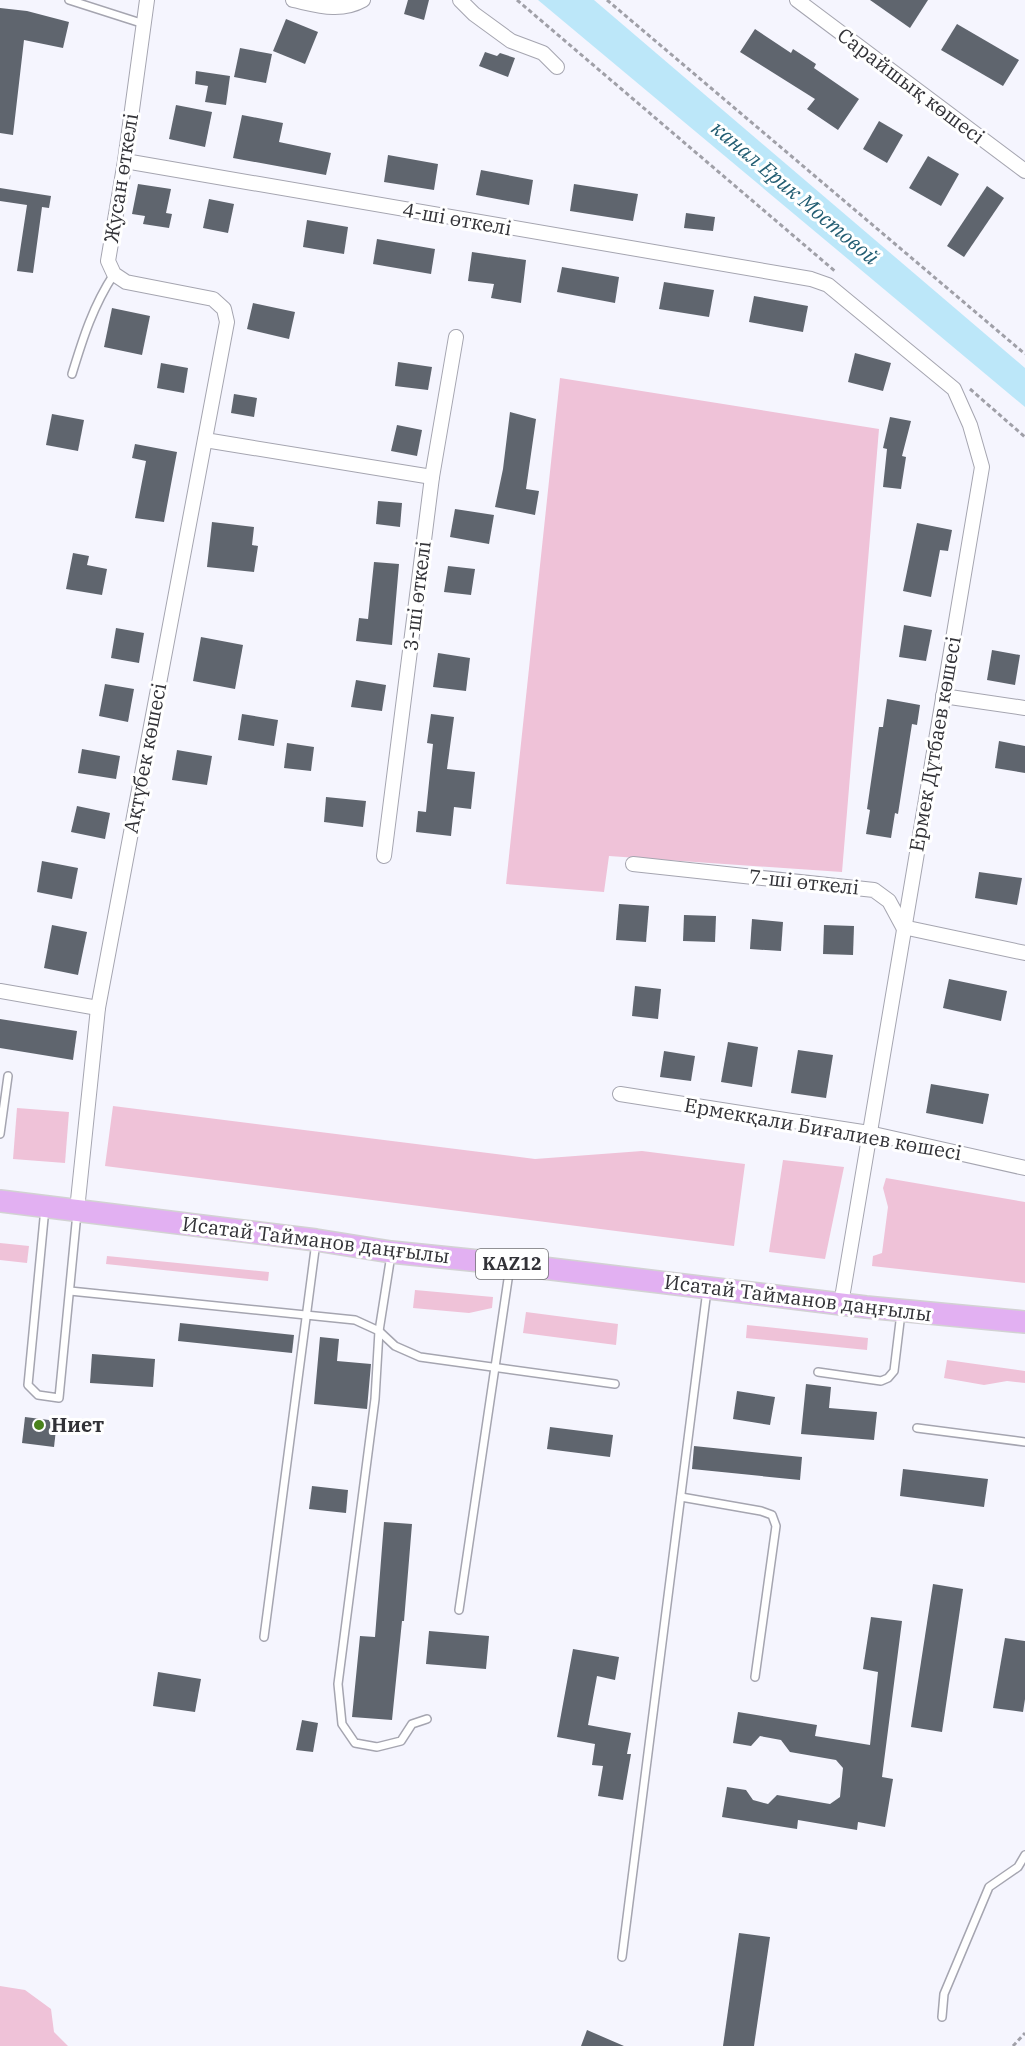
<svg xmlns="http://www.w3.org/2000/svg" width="1025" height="2046" viewBox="0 0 1025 2046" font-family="'IBM Plex Serif',serif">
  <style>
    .green { fill: #efc2d8 }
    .water { fill: #bce7f9 }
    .building { fill: #5f656e }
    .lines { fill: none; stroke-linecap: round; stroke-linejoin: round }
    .lane-casing { stroke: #a5a5b0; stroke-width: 10 }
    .street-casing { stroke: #a5a5b0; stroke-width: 16 }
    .primary-casing { stroke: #d2d2d3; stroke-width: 24 }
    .path { stroke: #a0a0a8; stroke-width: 3; stroke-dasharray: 4.5 3; stroke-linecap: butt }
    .lane { stroke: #fff; stroke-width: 7 }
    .street { stroke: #fff; stroke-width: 14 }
    .primary { stroke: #e2b0f2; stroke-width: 21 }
    .poi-dot { fill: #4a821c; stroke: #fff; stroke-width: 2 }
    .labels { text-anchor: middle; stroke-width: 6; stroke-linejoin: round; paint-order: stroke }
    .shield { fill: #fff; stroke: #707073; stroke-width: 1.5 }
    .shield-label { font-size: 18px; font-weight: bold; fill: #323237 }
    .street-label { font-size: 20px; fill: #323237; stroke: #fff }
    .poi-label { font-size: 20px; font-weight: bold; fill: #323237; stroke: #fff; text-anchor: start }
    .water-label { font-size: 21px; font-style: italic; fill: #235e73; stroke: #fff }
  </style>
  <rect width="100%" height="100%" fill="#f5f5fe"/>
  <g class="green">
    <path d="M560 378 879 429 842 872 609 856 604 892 506 884Z"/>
    <path d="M113 1106 535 1159 642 1151 745 1164 734 1246 105 1166Z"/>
    <path d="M17 1108 69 1112 65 1163 13 1159Z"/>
    <path d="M783 1160 844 1167 825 1259 769 1252Z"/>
    <path d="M886 1178 1025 1202V1283L872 1266 873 1256 882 1253 888 1207 883 1188Z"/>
    <path d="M0 1243 29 1246 27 1263 0 1260Z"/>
    <path d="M107 1256 269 1272 268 1281 106 1264Z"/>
    <path d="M415 1290 493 1297 492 1308 469 1313 413 1308Z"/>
    <path d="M526 1312 618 1324 616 1345 523 1333Z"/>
    <path d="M747 1325 868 1338 867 1350 746 1338Z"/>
    <path d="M947 1360 1025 1371V1383L1007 1381 984 1385 944 1378Z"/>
    <path d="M0 1986 25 1990 51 2009 54 2032 68 2046H0Z"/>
  </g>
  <path class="water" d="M538 0H594L1025 368V407Z"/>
  <g class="building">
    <path d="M408 0H429L424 20 404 14Z"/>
    <path d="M870 0H928L910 28Z"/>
    <path d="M0 8 27 11 69 22 63 48 24 40 13 135 0 133Z"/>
    <path d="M286 19 318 32 305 64 273 51Z"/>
    <path d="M957 24 1019 60 1003 86 941 50Z"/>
    <path d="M755 29 791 53 793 49 816 64 814 68 859 99 838 130 807 109 815 99 740 52Z"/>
    <path d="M240 48 272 54 266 83 234 77Z"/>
    <path d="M485 52 497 56 500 53 515 58 508 77 479 66Z"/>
    <path d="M196 71 230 76 226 105 205 102 208 86 195 84Z"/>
    <path d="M176 105 212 112 205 147 169 139Z"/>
    <path d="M242 115 283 123 279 142 331 153 326 175 233 158Z"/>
    <path d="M879 121 903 135 887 163 863 149Z"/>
    <path d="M388 155 438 164 434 190 384 182Z"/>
    <path d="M928 156 959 174 941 206 909 188Z"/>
    <path d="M481 170 533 180 529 205 476 195Z"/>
    <path d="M138 184 171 189 166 213 172 214 169 228 143 224 145 216 132 214Z"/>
    <path d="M574 184 638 194 633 221 570 211Z"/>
    <path d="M987 186 1004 198 964 257 947 246Z"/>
    <path d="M0 188 51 196 49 208 42 207 33 273 17 271 27 205 0 201Z"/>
    <path d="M209 199 234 204 228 233 203 228Z"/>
    <path d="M686 213 715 217 713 231 684 228Z"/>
    <path d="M307 220 348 227 344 254 303 247Z"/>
    <path d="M377 239 435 249 431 274 373 264Z"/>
    <path d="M472 252 526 260 521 303 491 298 494 284 468 281Z"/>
    <path d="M562 267 619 277 615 303 557 292Z"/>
    <path d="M664 282 714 290 709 317 659 309Z"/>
    <path d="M754 296 808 306 803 332 749 322Z"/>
    <path d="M253 303 295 312 289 339 247 329Z"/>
    <path d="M112 308 150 316 142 355 104 347Z"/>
    <path d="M855 353 891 363 883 391 848 382Z"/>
    <path d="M398 362 432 367 428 390 395 386Z"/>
    <path d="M161 363 188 368 184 393 157 388Z"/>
    <path d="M234 394 257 398 254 417 231 413Z"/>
    <path d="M510 412 536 419 526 489 539 491 535 515 495 507 503 469Z"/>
    <path d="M52 414 84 420 78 451 46 445Z"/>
    <path d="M890 417 911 421 902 456 906 457 901 489 883 487 887 449 883 448Z"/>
    <path d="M397 425 422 430 417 456 391 451Z"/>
    <path d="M135 444 177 452 164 522 135 518 146 461 132 458Z"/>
    <path d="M378 501 402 503 400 527 376 524Z"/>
    <path d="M455 509 494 515 489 544 450 537Z"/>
    <path d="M212 522 254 527 252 545 258 546 254 572 207 567Z"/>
    <path d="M917 523 952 530 948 551 940 550 931 597 903 591Z"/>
    <path d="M73 553 89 556 87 565 107 569 102 595 66 589Z"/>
    <path d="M374 562 399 564 392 645 356 641 359 618 368 619Z"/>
    <path d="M448 566 475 569 471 595 444 592Z"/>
    <path d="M904 625 932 630 926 661 899 657Z"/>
    <path d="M116 628 144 633 139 663 111 658Z"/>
    <path d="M201 637 243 645 235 689 193 681Z"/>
    <path d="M992 650 1020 655 1015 685 987 680Z"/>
    <path d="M438 653 470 658 466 691 433 687Z"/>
    <path d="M356 680 386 685 382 711 351 707Z"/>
    <path d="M105 684 134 689 128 722 99 716Z"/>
    <path d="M887 699 920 705 917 725 912 724 898 814 895 813 891 838 866 834 870 810 867 809 879 727H883Z"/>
    <path d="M242 714 278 720 274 746 238 740Z"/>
    <path d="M431 714 454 717 447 769 475 772 471 809 454 807 451 836 416 832 418 811 426 812 433 744 427 743Z"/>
    <path d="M999 741 1025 746V773L995 768Z"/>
    <path d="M287 743 314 747 311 771 284 768Z"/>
    <path d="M82 749 120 756 116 779 78 773Z"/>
    <path d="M177 750 212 756 207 785 172 780Z"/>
    <path d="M326 797 366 801 363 827 324 822Z"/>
    <path d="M77 806 110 813 105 839 71 832Z"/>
    <path d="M42 861 78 868 72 899 37 892Z"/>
    <path d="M979 872 1022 878 1017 905 975 898Z"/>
    <path d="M619 904 649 906 646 942 616 940Z"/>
    <path d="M684 915 716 916 715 942 683 941Z"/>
    <path d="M752 919 783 922 781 951 750 949Z"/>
    <path d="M52 925 87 932 78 975 44 968Z"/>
    <path d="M824 925 854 926 853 955 823 954Z"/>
    <path d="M949 979 1007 991 1001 1021 943 1008Z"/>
    <path d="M635 986 661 989 658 1019 632 1016Z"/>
    <path d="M0 1019 77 1031 73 1060 0 1048Z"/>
    <path d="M728 1042 758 1047 752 1087 721 1082Z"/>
    <path d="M798 1050 833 1055 826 1098 791 1093Z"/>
    <path d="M664 1051 695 1056 691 1081 660 1077Z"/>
    <path d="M931 1084 989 1094 983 1124 926 1113Z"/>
    <path d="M180 1323 294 1335 292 1353 178 1341Z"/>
    <path d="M320 1337 339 1339 337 1361 371 1364 367 1409 314 1404Z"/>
    <path d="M92 1354 155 1359 153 1387 90 1383Z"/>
    <path d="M806 1384 831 1387 829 1408 877 1412 874 1440 801 1434Z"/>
    <path d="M737 1391 775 1397 770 1425 733 1419Z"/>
    <path d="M25 1417 57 1421 54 1447 22 1443Z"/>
    <path d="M550 1427 613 1435 610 1457 547 1449Z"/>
    <path d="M694 1446 802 1457 800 1480 692 1469Z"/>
    <path d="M903 1469 988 1479 984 1507 900 1496Z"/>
    <path d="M312 1486 348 1490 346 1513 309 1509Z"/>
    <path d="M384 1522 412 1524 404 1621H402L392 1720 352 1717 360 1636 375 1637Z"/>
    <path d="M933 1584 963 1589 942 1732 911 1727Z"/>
    <path d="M871 1617 902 1621 882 1777 893 1779 885 1827 858 1822 857 1830 798 1820 797 1829 722 1817 727 1787 746 1790 753 1800 768 1804 777 1795 830 1804 840 1797 843 1768 836 1760 790 1752 781 1740 760 1736 751 1746 733 1743 738 1712 817 1725 815 1736 870 1745 878 1672 863 1669Z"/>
    <path d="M429 1631 489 1636 486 1669 426 1664Z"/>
    <path d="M1005 1638 1025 1641V1699L1023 1712 993 1708Z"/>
    <path d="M573 1649 619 1657 615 1680 597 1676 588 1725 631 1733 627 1754H631L623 1800 598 1796 603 1766 592 1765 595 1744 557 1737Z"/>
    <path d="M158 1672 201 1679 195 1712 153 1706Z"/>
    <path d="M302 1720 318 1723 313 1752 296 1750Z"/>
    <path d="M739 1933 770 1937 754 2046H723Z"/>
    <path d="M587 2030 624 2046H581Z"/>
  </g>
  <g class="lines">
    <g class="lane-casing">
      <g id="lane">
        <path d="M69 0 144 24"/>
        <path d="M72 374C83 338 93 306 114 274"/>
        <path d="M0 1134 8 1076"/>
        <path d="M45 1208 28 1385 38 1395 59 1398 77 1213"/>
        <path d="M391 1255 379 1331 375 1399 338 1684 342 1724 355 1743 377 1747 401 1741 412 1724 427 1719"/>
        <path d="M70 1291 355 1320 379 1331 395 1346 420 1357 615 1384"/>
        <path d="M818 1372 881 1381 888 1378 894 1371 901 1313"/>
        <path d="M917 1428 1025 1442"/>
        <path d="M681 1497 761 1511 772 1515 776 1526 755 1677"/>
        <path d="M459 1610 510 1266"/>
        <path d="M264 1637 316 1242"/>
        <path d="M622 1957 707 1290"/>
        <path d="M942 2017 944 1994 989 1887 1018 1867 1025 1855"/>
      </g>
    </g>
    <g class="street-casing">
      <g id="street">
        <path d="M293 0C317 5 340 13 363 0"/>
        <path d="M460 0 474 14 511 41 543 53 557 67"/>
        <path d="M797 0 1025 171"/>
        <path d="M125 161 811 279 828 285 954 389 970 425 982 467 841 1304"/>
        <path d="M205 440 432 477"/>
        <path d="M943 696 1025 708"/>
        <path d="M384 856 432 477 456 337"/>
        <path d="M633 864 874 890 889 901 903 927 1025 953"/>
        <path d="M0 991 98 1008"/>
        <path d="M620 1094 869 1133 1025 1168"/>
        <path d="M77 1210 98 1008 227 322 224 309 213 299 126 282 114 274 108 261 125 161 147 0"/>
      </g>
    </g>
    <g class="primary-casing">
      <path id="primary" d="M0 1201 316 1240 391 1252 510 1264 866 1307 1025 1322"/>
    </g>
    <g class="path">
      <path d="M517 0 836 272"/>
      <path d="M607 0 1025 354"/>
      <path d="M970 389 1025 437"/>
      <path d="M1013 2046 1025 2033"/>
    </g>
    <use href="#lane" class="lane"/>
    <use href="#street" class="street"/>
    <use href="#primary" class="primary"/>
  </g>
  <circle class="poi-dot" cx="39" cy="1425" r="6"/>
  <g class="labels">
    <rect class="shield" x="476" y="1249" width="72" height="30" rx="4.5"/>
    <g class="shield-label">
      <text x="512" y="1270">KAZ12</text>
    </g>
    <g class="street-label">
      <text transform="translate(911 86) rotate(37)" y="7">Сарайшық көшесі</text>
      <text transform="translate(121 178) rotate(-81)" y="7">Жусан өткелі</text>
      <text transform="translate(457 219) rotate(10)" y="7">4-шi өткелi</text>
      <text transform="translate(417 596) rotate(-83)" y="7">3-шi өткелi</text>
      <text transform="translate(935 744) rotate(-80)" y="7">Ермек Дүтбаев көшесi</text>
      <text transform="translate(145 758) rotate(-79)" y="7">Ақтүбек көшесi</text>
      <text transform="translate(804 882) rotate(6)" y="7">7-шi өткелi</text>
      <text transform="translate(823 1129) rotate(10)" y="7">Ермекқали Биғалиев көшесі</text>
      <text transform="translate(316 1240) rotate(7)" y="7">Исатай Тайманов даңғылы</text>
      <text transform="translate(798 1298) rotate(7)" y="7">Исатай Тайманов даңғылы</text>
    </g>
    <g class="poi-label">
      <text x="51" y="1432">Ниет</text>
    </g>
    <g class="water-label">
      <text transform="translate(795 193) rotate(40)" y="7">канал Ерик Мостовой</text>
    </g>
  </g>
</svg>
